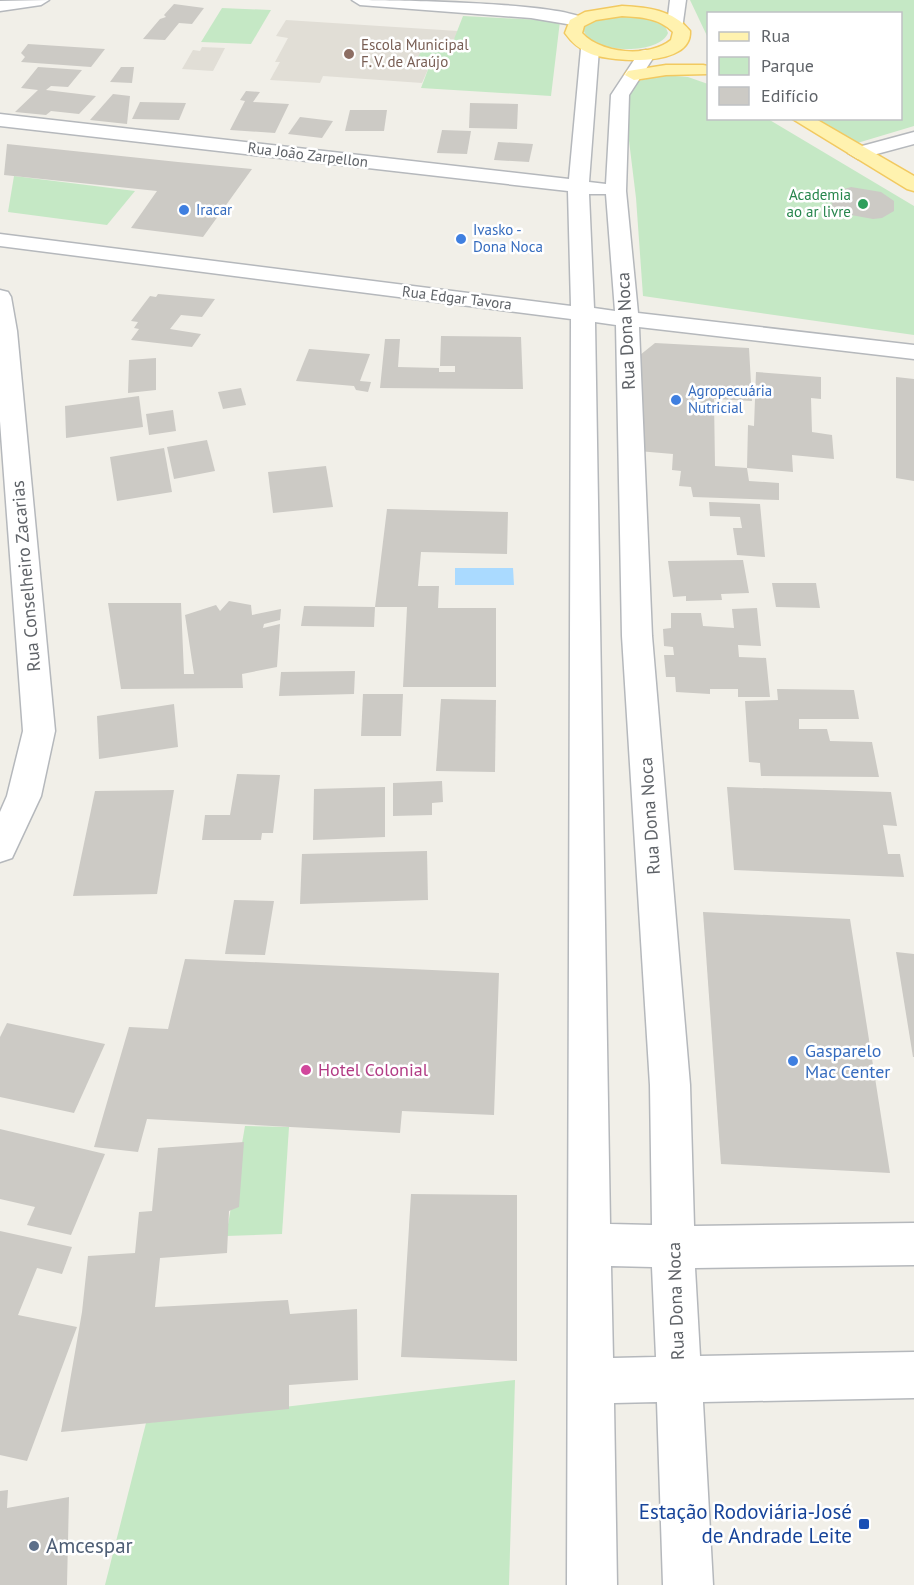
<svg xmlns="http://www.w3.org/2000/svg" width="914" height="1585" viewBox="0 0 914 1585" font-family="'PT Sans',sans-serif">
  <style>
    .education { fill: #e1ded6 }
    .green { fill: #c5e8c5 }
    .water { fill: #aadaff }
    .building { fill: #cccac5 }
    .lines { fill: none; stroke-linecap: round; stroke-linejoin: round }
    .minor-casing { stroke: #b5b8bc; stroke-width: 3 }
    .major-casing { stroke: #f2c960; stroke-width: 3 }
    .minor { fill: #fff; fill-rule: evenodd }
    .major { fill: #fff2af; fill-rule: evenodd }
    .education-dot { fill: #8d6e63; stroke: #fff; stroke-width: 2 }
    .leisure-dot { fill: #2e9e5b; stroke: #fff; stroke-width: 2 }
    .shop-dot { fill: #3f7fe0; stroke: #fff; stroke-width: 2 }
    .hotel-dot { fill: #d1479c; stroke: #fff; stroke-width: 2 }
    .transit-dot { fill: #1a4fb4; stroke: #fff; stroke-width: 2 }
    .service-dot { fill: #5c6f8a; stroke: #fff; stroke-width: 2 }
    .labels { text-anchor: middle; stroke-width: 5; stroke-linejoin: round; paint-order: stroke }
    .far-education-label { font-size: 15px; fill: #785e54; stroke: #fff; text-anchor: start }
    .far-street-label { font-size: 15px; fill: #5f6368; stroke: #fff }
    .far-leisure-label { font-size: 15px; fill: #27864d; stroke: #fff; text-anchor: end }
    .far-shop-label { font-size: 15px; fill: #366cbe; stroke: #fff; text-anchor: start }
    .street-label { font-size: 18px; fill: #5f6368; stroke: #fff }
    .shop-label { font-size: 18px; fill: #366cbe; stroke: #fff; text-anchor: start }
    .hotel-label { font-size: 18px; fill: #b23c85; stroke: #fff; text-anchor: start }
    .near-transit-label { font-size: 21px; fill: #164399; stroke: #fff; text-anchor: end }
    .near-service-label { font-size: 21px; fill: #4e5e75; stroke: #fff; text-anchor: start }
  </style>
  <rect width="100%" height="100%" fill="#f1efe8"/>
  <g class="education">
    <path d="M286 20 458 31 451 47 415 65 429 67 422 83 323 76 320 83 270 80 280 62H275L288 38 276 36Z"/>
    <path d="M202 47 225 48 213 71 182 69 193 50 200 51Z"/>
  </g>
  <g class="green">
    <path d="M690 0H914V126L854 144 814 119 900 118V14H708V38Z"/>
    <path d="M222 8 271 10 251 44 201 42Z"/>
    <path d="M603 15C622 15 661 10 668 33 659 56 587 54 583 28L586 23Z"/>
    <path d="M463 16 560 21 551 96 421 88 429 67 415 66 423 45 451 47Z"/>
    <path d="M663 75 688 77 708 84V118L768 119 914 206V335L643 296 636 198 625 108 626 93 634 82Z"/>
    <path d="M14 176 135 191 107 225 8 212Z"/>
    <path d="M245 1126 289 1127 282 1234 226 1236Z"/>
    <path d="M515 1380 509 1585H105L146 1423Z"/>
  </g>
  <path class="water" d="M455 568H513L514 585H455Z"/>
  <g class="building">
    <path d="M174 4 204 8 192 24 179 23 165 40 143 39 160 19 166 17 164 15Z"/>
    <path d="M28 44 105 49 91 67 21 62 25 57 21 53Z"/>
    <path d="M38 67 82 70 68 87 51 86 46 90 96 96 79 114 51 111 46 115 15 112 38 90 21 88Z"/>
    <path d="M121 67H134L132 83 110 82Z"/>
    <path d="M246 91 260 92 253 102 289 104 275 133 230 130 245 101 240 100Z"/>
    <path d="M113 94 130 96 127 124 90 120Z"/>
    <path d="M140 102 186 103 179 120 132 119Z"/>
    <path d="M470 103 518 104 517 129 469 128Z"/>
    <path d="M350 110H387L384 131H345Z"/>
    <path d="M300 117 333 121 322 138 288 134Z"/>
    <path d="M442 130 471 131 467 154 437 153Z"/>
    <path d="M498 142 533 144 529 162 494 160Z"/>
    <path d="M7 144 178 162 252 169 203 237 131 228 157 191 4 175Z"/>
    <path d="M851 187 881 192 894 201V211L882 218 873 219 840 213 833 208 830 197 834 192Z"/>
    <path d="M158 294 215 299 202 317 181 315 170 329 201 334 192 347 131 340 139 329 134 328 138 322 131 321 150 296 156 297Z"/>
    <path d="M441 336 521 337 523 389 380 388 385 339H400L398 367 439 368V372H455V366H440Z"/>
    <path d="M655 343 749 348 752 401 714 399 715 466 747 468 748 425 754 426 756 372 821 377V399L811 398 812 432 832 435 834 459 792 455 793 472 747 468 749 481 779 483V500L693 497 691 487 679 486 681 471 672 470 673 454 638 451 640 355Z"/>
    <path d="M309 349 370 354 360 381 371 382 368 392 356 390 354 386 296 381Z"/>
    <path d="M156 358V390L128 393 129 360Z"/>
    <path d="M896 377 914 379V481L896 478Z"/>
    <path d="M241 388 246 405 223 409 218 392Z"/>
    <path d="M139 396 143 427 66 438 65 406Z"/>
    <path d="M173 410 176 431 149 435 146 414Z"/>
    <path d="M207 440 215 471 174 479 167 447Z"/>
    <path d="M164 448 172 492 117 501 110 457Z"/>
    <path d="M326 466 333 507 273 513 268 472Z"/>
    <path d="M709 502 760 504 765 557 737 555 733 528H742L740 517 710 516Z"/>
    <path d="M387 509 508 512 507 554 421 552 418 586H439L438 608H496V687H403L407 607H375Z"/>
    <path d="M743 560 749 593 721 594 722 600 686 601V596L673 597 668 561Z"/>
    <path d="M772 583H816L820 608 776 607Z"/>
    <path d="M229 601 251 605 252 615 281 609 280 620 264 624 263 628 280 624 277 667 242 674 243 688 121 689 108 603H181L184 674H194L185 615 216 605 220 611Z"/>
    <path d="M304 606 375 607 374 627 301 626Z"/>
    <path d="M757 608 761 646 738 645 739 657 766 658 770 697H738V689H710V694L676 692 675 677H666L664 655H674L673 647 664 646 663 629 671 628V613H701L703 626 734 628 732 609Z"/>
    <path d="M355 671 354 694 279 696 281 672Z"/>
    <path d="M777 689 854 690 859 719H799V729H827L830 741 872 742 879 777 761 776 760 763 749 762 745 701 778 700Z"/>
    <path d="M363 694H403L401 736H361Z"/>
    <path d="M441 699 496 700 495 772 436 771Z"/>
    <path d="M174 704 178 747 99 759 97 716Z"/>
    <path d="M237 774 280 775 273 833H262L261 840H202L205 815H230Z"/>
    <path d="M442 781 443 802 432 803V815L393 816V783Z"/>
    <path d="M385 787V837L313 840 314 789Z"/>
    <path d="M727 787 891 792 897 826 883 825 888 854H900L904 877 734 870Z"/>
    <path d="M174 790 157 894 73 896 95 791Z"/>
    <path d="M427 851 428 900 300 904 302 854Z"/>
    <path d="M234 900 274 901 265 955 225 954Z"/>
    <path d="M703 912 850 919 890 1173 721 1164Z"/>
    <path d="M896 952 914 954V1057H913Z"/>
    <path d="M185 959 499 973 494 1115 402 1111 400 1133 147 1119 138 1152 94 1147 129 1027 168 1029Z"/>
    <path d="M7 1023 105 1044 74 1113 0 1097V1037Z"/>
    <path d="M0 1129 105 1154 71 1235 27 1225 35 1207 0 1199Z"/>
    <path d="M244 1142 239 1207 229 1211 227 1253 160 1258 155 1307 288 1300 290 1314 357 1309 358 1380 289 1385V1409L61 1432 82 1312 88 1256 135 1253 139 1212 152 1211 158 1148Z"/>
    <path d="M411 1194 517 1195V1361L401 1357Z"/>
    <path d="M0 1231 72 1247 62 1274 37 1268 18 1315 77 1327 27 1461 0 1455Z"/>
    <path d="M8 1490 7 1508 69 1497 67 1585H0V1491Z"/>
  </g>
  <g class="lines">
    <g class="minor-casing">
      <g id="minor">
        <path d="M49 0 41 5 0 11V1Z"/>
        <path d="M352 0C384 0 573 2 587 21L579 26 531 18 360 5Z"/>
        <path d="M670 0H686L682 29H670L667 25Z"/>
        <path d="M590 44 599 49 589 182 606 184 611 95 640 51 646 50 655 55 629 95 626 191 638 313 914 345V359L639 327 652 636 690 1085 694 1226 914 1223V1265L695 1268 700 1356 914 1352V1398L703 1402 713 1585H663L657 1402 614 1403 617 1585H567L571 319 0 246V234L571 306 568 191 0 126V114L569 179 581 49ZM589 194H606L615 311 594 308ZM595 322 616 325 622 636 650 1085 652 1225 610 1224ZM611 1266 652 1267 656 1357 613 1358Z"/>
        <path d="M914 132V144L858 159 848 153 851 149Z"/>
        <path d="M0 290 8 292 11 297 17 331 55 731 41 796 12 858 0 862V812L7 796 23 731 0 421Z"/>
      </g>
    </g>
    <g class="major-casing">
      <g id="major">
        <path d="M622 6C646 7 674 10 690 31 692 68 613 62 591 54 579 49 572 43 565 33L570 20 585 12ZM622 16C641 17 659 18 673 32L671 40C649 58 601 54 582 33L584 26 596 20Z"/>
        <path d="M666 65H703L708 66V74L666 75 634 80 625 75 628 71Z"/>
        <path d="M791 118H814L914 176V191L907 189Z"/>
      </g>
    </g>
    <use href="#minor" class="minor"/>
    <use href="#major" class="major"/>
  </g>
  <circle class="education-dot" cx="349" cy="54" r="6"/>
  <circle class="leisure-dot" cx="863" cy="204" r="6"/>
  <g class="shop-dot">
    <circle cx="184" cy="210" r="6"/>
    <circle cx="461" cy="239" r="6"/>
    <circle cx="676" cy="400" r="6"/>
    <circle cx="793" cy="1061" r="6"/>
  </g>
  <circle class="hotel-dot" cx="306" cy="1070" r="6"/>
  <rect class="transit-dot" x="858" y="1518" width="12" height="12" rx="3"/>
  <circle class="service-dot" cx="34" cy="1546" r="6"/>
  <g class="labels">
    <g class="far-education-label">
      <text x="361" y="50">Escola Municipal<tspan x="361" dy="17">F. V. de Araújo</tspan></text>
    </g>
    <g class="far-street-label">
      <text transform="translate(308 155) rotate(7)" y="5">Rua João Zarpellon</text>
      <text transform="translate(457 298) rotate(7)" y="5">Rua Edgar Tavora</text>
    </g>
    <g class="far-leisure-label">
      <text x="851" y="200">Academia<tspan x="851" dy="17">ao ar livre</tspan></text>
    </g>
    <g class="far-shop-label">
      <text x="196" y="215">Iracar</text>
      <text x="473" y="235">Ivasko -<tspan x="473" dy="17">Dona Noca</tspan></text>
      <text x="688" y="396">Agropecuária<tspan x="688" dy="17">Nutricial</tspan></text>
    </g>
    <g class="street-label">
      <text transform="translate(626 331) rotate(-93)" y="6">Rua Dona Noca</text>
      <text transform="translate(26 576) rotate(-95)" y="6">Rua Conselheiro Zacarias</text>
      <text transform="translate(650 816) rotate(-94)" y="6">Rua Dona Noca</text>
      <text transform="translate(676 1301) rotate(-92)" y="6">Rua Dona Noca</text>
    </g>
    <g class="shop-label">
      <text x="805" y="1057">Gasparelo<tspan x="805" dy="21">Mac Center</tspan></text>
    </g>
    <g class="hotel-label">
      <text x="318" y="1076">Hotel Colonial</text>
    </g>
    <g class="near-transit-label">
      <text x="852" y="1519">Estação Rodoviária-José<tspan x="852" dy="24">de Andrade Leite</tspan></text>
    </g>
    <g class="near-service-label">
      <text x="46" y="1553">Amcespar</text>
    </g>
  </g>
  <rect x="707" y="12" width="195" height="108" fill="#ffffff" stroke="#bfc1c3" stroke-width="1.5"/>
  <rect x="719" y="32" width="30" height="9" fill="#fff2af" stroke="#bfc1c3" stroke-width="1.5"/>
  <text x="761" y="42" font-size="18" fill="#5f6368">Rua</text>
  <rect x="719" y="57" width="30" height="18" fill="#c5e8c5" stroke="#bfc1c3" stroke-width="1.5"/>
  <text x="761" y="72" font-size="18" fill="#5f6368">Parque</text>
  <rect x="719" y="87" width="30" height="18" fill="#cccac5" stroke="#bfc1c3" stroke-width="1.5"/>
  <text x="761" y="102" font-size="18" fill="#5f6368">Edifício</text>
</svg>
